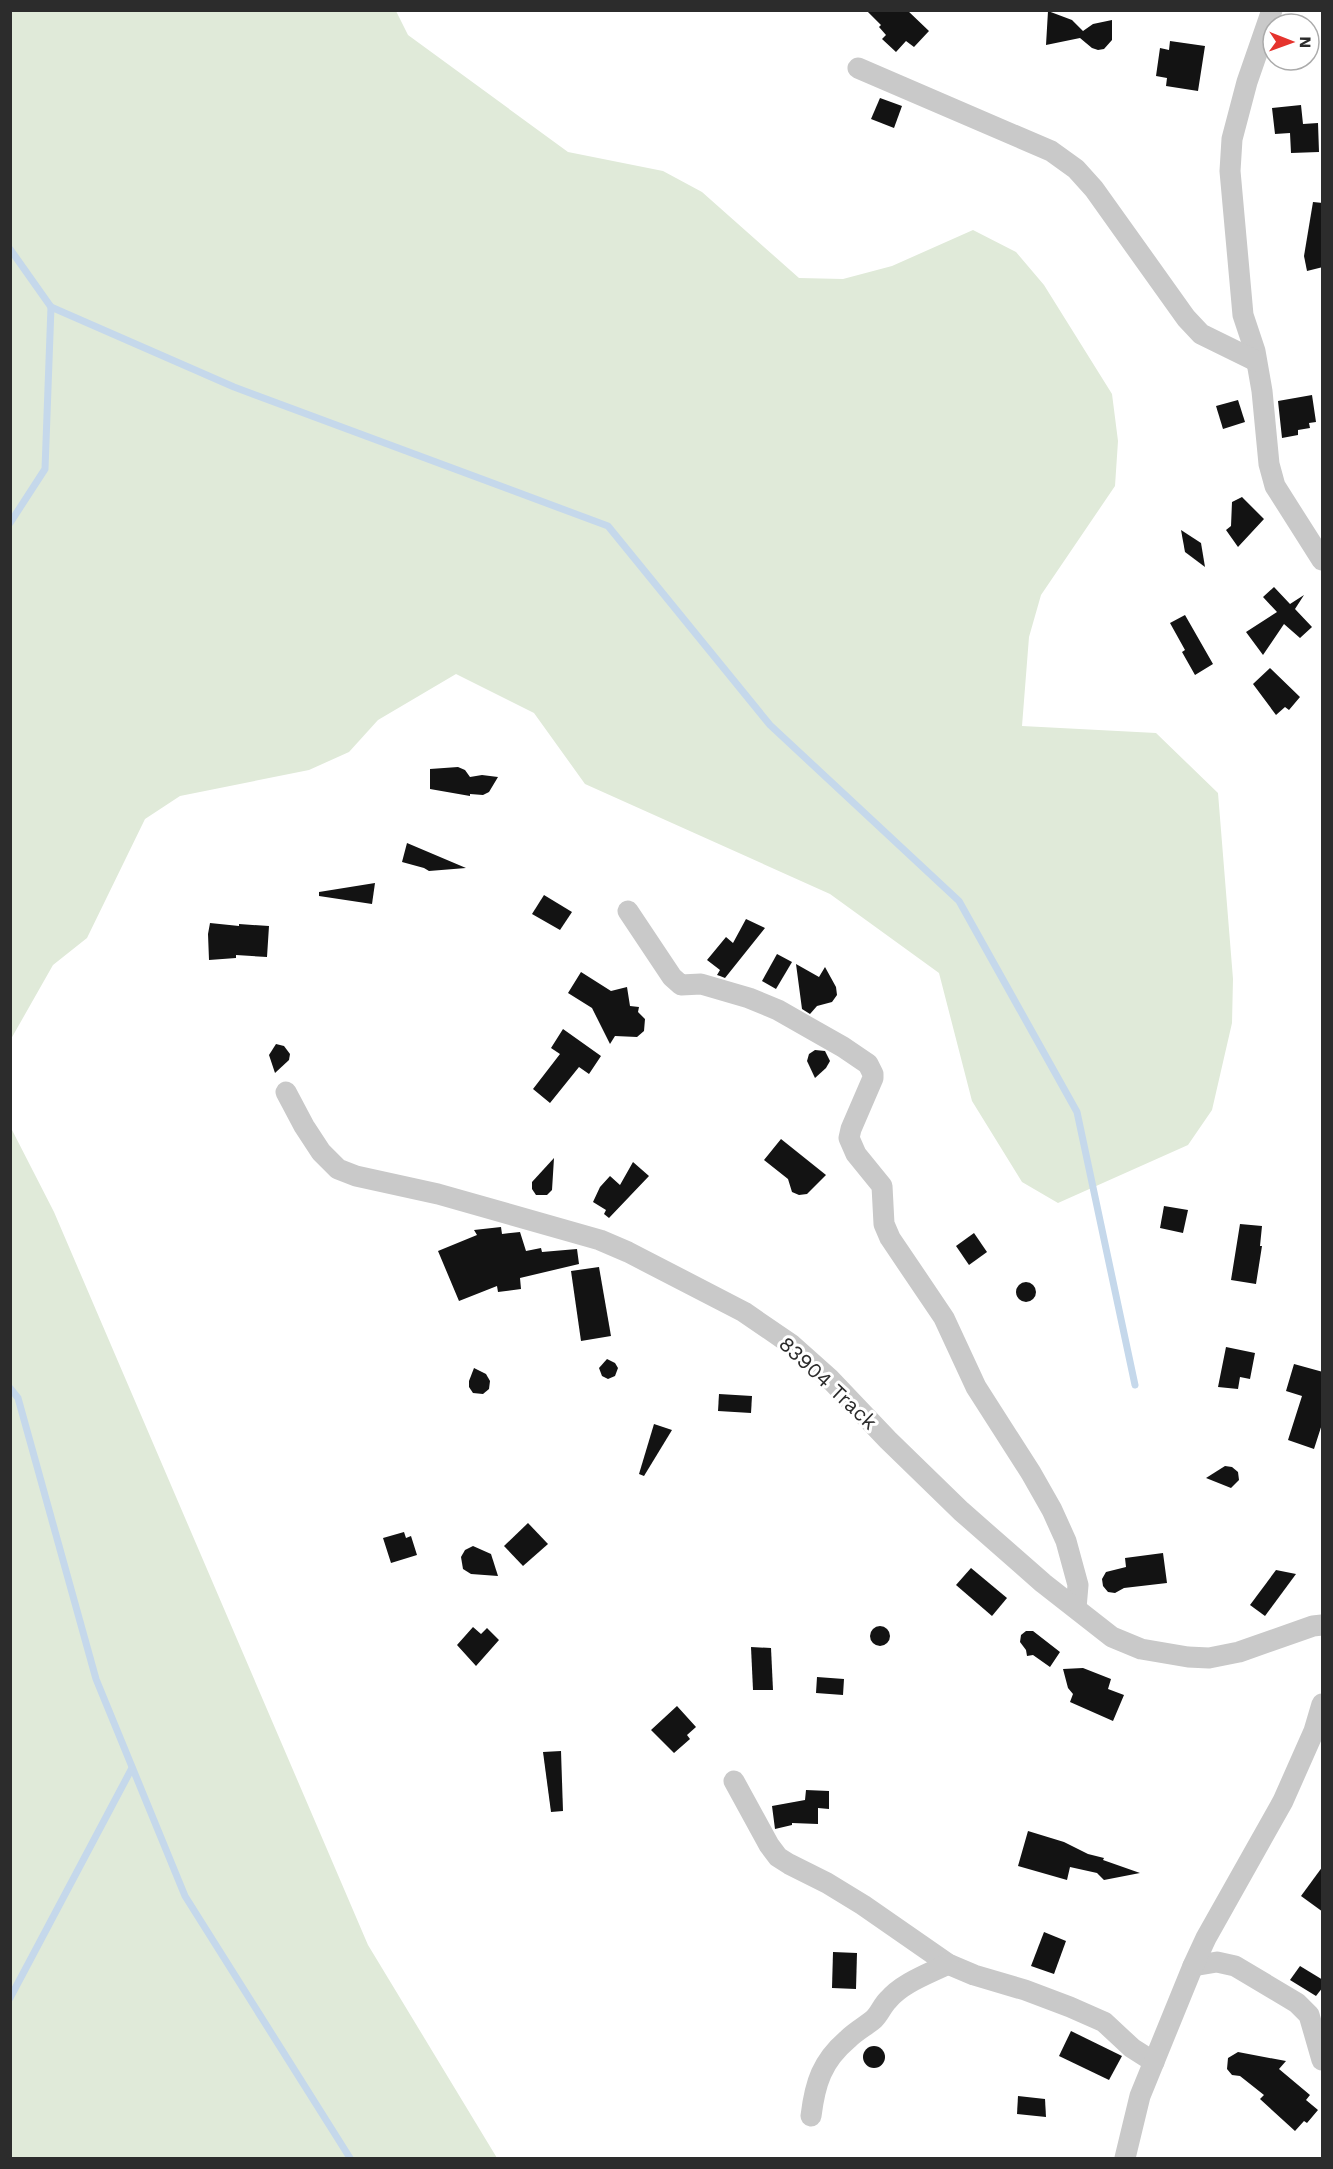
<svg xmlns="http://www.w3.org/2000/svg" width="1333" height="2169" viewBox="0 0 1333 2169" font-family="'Work Sans',sans-serif">
  <style>
    .green { fill: #e0ead9 }
    .lines { fill: none; stroke-linecap: round; stroke-linejoin: round }
    .stream { stroke: #c5d8eb; stroke-width: 7 }
    .building { fill: #131313 }
    .minor { stroke: #c9c9c9; stroke-width: 21 }
    .labels { text-anchor: middle; stroke-width: 6; stroke-linejoin: round; paint-order: stroke }
    .street-label { font-size: 21px; fill: #2c2c2c; stroke: #fff }
  </style>
  <rect width="100%" height="100%" fill="#fff"/>
  <g class="green">
    <path d="M11 10 396 11 408 35 568 152 663 171 702 192 799 278 843 279 892 266 973 230 1016 252 1044 285 1112 394 1118 441 1115 486 1041 595 1029 637 1022 726 1156 733 1218 793 1233 979 1232 1023 1212 1110 1188 1145 1058 1203 1022 1182 972 1101 939 973 830 894 585 784 534 713 456 674 378 720 349 752 309 770 180 796 145 819 87 938 53 965 11 1039Z"/>
    <path d="M11 1128 54 1212 368 1945 497 2158H11Z"/>
  </g>
  <g class="lines">
    <g class="stream">
      <path d="M10 249 51 307 45 469 10 523"/>
      <path d="M51 307 234 387 608 526 770 725 959 901 1077 1112 1135 1385"/>
      <path d="M10 1388 18 1398 96 1679 185 1896 350 2158"/>
      <path d="M10 1998 132 1768"/>
    </g>
  </g>
  <g class="building">
    <path d="M866 10H907L929 31 914 47 906 41 896 52 882 39 886 35 879 27 881 25Z"/>
    <path d="M1048 11 1072 20 1083 31 1093 24 1112 20V40L1104 49 1098 50 1092 48 1080 38 1046 45Z"/>
    <path d="M1170 41 1205 46 1198 91 1166 86 1167 78 1156 76 1160 48 1169 50Z"/>
    <path d="M880 98 902 106 894 128 871 119Z"/>
    <path d="M1301 105 1303 124 1318 123 1319 152 1291 153 1290 133 1275 134 1272 108Z"/>
    <path d="M1313 202 1323 203V267L1307 271 1304 256Z"/>
    <path d="M1312 395 1316 422 1309 423 1310 428 1298 430V435L1282 438 1278 401Z"/>
    <path d="M1238 400 1245 422 1223 429 1216 406Z"/>
    <path d="M1242 497 1264 519 1238 547 1226 530 1231 526 1232 502Z"/>
    <path d="M1181 530 1201 543 1205 567 1185 552Z"/>
    <path d="M1274 587 1290 604 1304 595 1295 609 1312 627 1300 638 1284 624 1263 655 1246 632 1277 612 1263 597Z"/>
    <path d="M1185 615 1213 664 1195 675 1182 652 1185 650 1170 623Z"/>
    <path d="M1270 668 1300 697 1289 710 1285 707 1276 715 1253 684Z"/>
    <path d="M458 767 465 770 470 777 482 775 498 777 489 792 483 795 470 794V796L430 789V769Z"/>
    <path d="M407 843 466 868 429 871 424 868 402 862Z"/>
    <path d="M375 883 372 904 319 896V892Z"/>
    <path d="M544 895 572 912 560 930 532 914Z"/>
    <path d="M746 919 765 928 725 978 720 976 717 975 720 970 707 960 726 937 733 943Z"/>
    <path d="M210 923 239 926V924L269 926 267 957 236 955V958L209 960 208 934Z"/>
    <path d="M777 954 792 962 776 989 762 981Z"/>
    <path d="M796 964 819 977 825 967 836 987 837 995 832 1002 817 1006 810 1014 802 1009Z"/>
    <path d="M581 972 611 991 627 987 630 1006 639 1007 638 1012 645 1019 644 1031 637 1037 615 1036 610 1044 592 1008 568 993Z"/>
    <path d="M563 1029 601 1056 589 1074 579 1067 550 1103 533 1089 560 1054 551 1048Z"/>
    <path d="M276 1044 284 1046 290 1054 289 1060 275 1073 269 1055Z"/>
    <path d="M815 1050 825 1051 830 1061 826 1068 815 1078 807 1061 809 1054Z"/>
    <path d="M781 1139 826 1175 807 1194 799 1195 792 1192 788 1179 764 1160Z"/>
    <path d="M554 1158 552 1190 547 1195H536L532 1189V1182Z"/>
    <path d="M633 1162 649 1176 609 1218 604 1214 606 1210 593 1202 600 1187 610 1176 620 1185Z"/>
    <path d="M1164 1206 1188 1210 1183 1233 1160 1228Z"/>
    <path d="M1240 1224 1262 1226 1260 1246H1262L1256 1284 1231 1280Z"/>
    <path d="M501 1227 502 1234 520 1232 526 1251 541 1248 542 1252 577 1249 579 1264 520 1278 521 1289 498 1292 497 1286 459 1301 438 1251 477 1235 474 1230Z"/>
    <path d="M974 1233 987 1252 969 1265 956 1246Z"/>
    <path d="M599 1267 611 1336 581 1341 571 1271Z"/>
    <circle cx="1026" cy="1292" r="10"/>
    <path d="M1226 1347 1255 1353 1250 1379 1240 1377 1238 1389 1218 1387Z"/>
    <path d="M607 1359 615 1363 618 1368 615 1376 608 1379 602 1376 599 1368Z"/>
    <path d="M1294 1364 1323 1372V1421L1314 1449 1288 1440 1302 1396 1286 1391Z"/>
    <path d="M474 1368 486 1374 490 1381 489 1389 483 1394 473 1393 469 1387V1381Z"/>
    <path d="M719 1394 752 1396 751 1413 718 1411Z"/>
    <path d="M654 1424 672 1430 644 1476 639 1474Z"/>
    <path d="M1225 1466 1232 1467 1238 1472 1239 1480 1231 1488 1206 1478Z"/>
    <path d="M528 1523 548 1544 523 1566 504 1546Z"/>
    <path d="M404 1532 406 1538 411 1536 417 1555 391 1563 383 1538Z"/>
    <path d="M473 1546 491 1554 498 1576 471 1574 463 1569 461 1557 465 1550Z"/>
    <path d="M1163 1553 1167 1583 1124 1588 1115 1593 1108 1592 1103 1586 1102 1579 1106 1572 1126 1567 1125 1558Z"/>
    <path d="M971 1568 1007 1598 992 1616 956 1585Z"/>
    <path d="M1276 1570 1296 1574 1265 1616 1250 1605Z"/>
    <circle cx="880" cy="1636" r="10"/>
    <path d="M473 1627 481 1634 487 1628 499 1640 476 1666 457 1645Z"/>
    <path d="M1026 1631H1033L1060 1652 1050 1667 1033 1655 1027 1656 1026 1650 1020 1642 1021 1635Z"/>
    <path d="M751 1647 771 1648 773 1690H753Z"/>
    <path d="M1083 1668 1111 1679 1108 1689 1124 1695 1113 1721 1070 1702 1073 1694 1068 1688 1063 1669Z"/>
    <path d="M817 1677 844 1679 843 1695 816 1693Z"/>
    <path d="M677 1706 696 1727 687 1735 690 1739 674 1753 651 1730Z"/>
    <path d="M561 1751 563 1811 551 1812 543 1752Z"/>
    <path d="M806 1790 829 1791V1809L818 1808V1824L792 1823V1825L775 1829 772 1806 805 1800Z"/>
    <path d="M1028 1831 1064 1842 1088 1854 1104 1858 1103 1860 1140 1873 1104 1880 1097 1873 1070 1867 1067 1880 1018 1866Z"/>
    <path d="M1323 1866V1912L1301 1896Z"/>
    <path d="M1044 1932 1066 1941 1054 1974 1031 1966Z"/>
    <path d="M833 1952 857 1953 856 1989 832 1988Z"/>
    <path d="M1300 1966 1323 1980V1987L1316 1996 1290 1980Z"/>
    <path d="M1071 2031 1122 2056 1109 2080 1059 2056Z"/>
    <circle cx="874" cy="2057" r="11"/>
    <path d="M1238 2052 1286 2061 1279 2069 1310 2095 1306 2100 1318 2110 1307 2123 1304 2121 1295 2131 1260 2099 1264 2095 1240 2076 1232 2075 1227 2069 1228 2058Z"/>
    <path d="M1018 2096 1045 2099 1046 2117 1017 2114Z"/>
  </g>
  <g class="lines">
    <g class="minor">
      <path d="M1272 10 1247 82 1232 139 1230 171 1243 315 1255 351 1262 391 1269 464 1275 486 1322 560"/>
      <path d="M858 68 1051 151 1076 169 1094 189 1186 318 1201 334 1256 361"/>
      <path d="M628 911 672 977 681 985 701 984 749 998 778 1010 843 1047 868 1064 873 1074V1078L851 1129 849 1138 856 1154 882 1186 884 1224 890 1238 944 1318 976 1387 1031 1473 1052 1510 1066 1541 1078 1585 1076 1608"/>
      <path d="M286 1092 304 1126 321 1152 338 1169 356 1176 438 1194 600 1240 628 1252 744 1312 792 1345 829 1378 888 1440 961 1511 1043 1583 1112 1637 1141 1649 1188 1657 1209 1658 1239 1652 1313 1626 1322 1625"/>
      <path d="M734 1781 769 1845 778 1857 789 1864 827 1883 863 1905 948 1964 974 1975 1025 1990 1070 2007 1104 2022 1132 2048 1154 2062"/>
      <path d="M1193 1966 1217 1962 1235 1966 1297 2003 1309 2015 1322 2060"/>
      <path d="M811 2116C815 2083 822 2061 848 2039 856 2031 866 2026 874 2019 880 2013 882 2006 888 2000 902 1983 928 1974 948 1964"/>
      <path d="M1125 2158 1140 2096 1193 1966 1206 1938 1283 1801 1314 1731 1322 1704"/>
    </g>
  </g>
  <g class="labels">
    <g class="street-label">
      <text transform="translate(828 1383) rotate(43)" y="7">83904 Track</text>
    </g>
  </g>
  <rect width="1333" height="2169" fill="none" stroke="#2c2c2c" stroke-width="24"/>
  <g transform="translate(1291 42) rotate(91)"><circle r="28" fill="#ffffff" stroke="#ababab" stroke-width="1.5"/>
  <path d="M0-4.5L10 22L0 15L-10 22Z" fill="#e5332d"/>
  <text y="-9" font-size="16" font-weight="bold" text-anchor="middle" fill="#2c2c2c">N</text>
  </g>
</svg>
